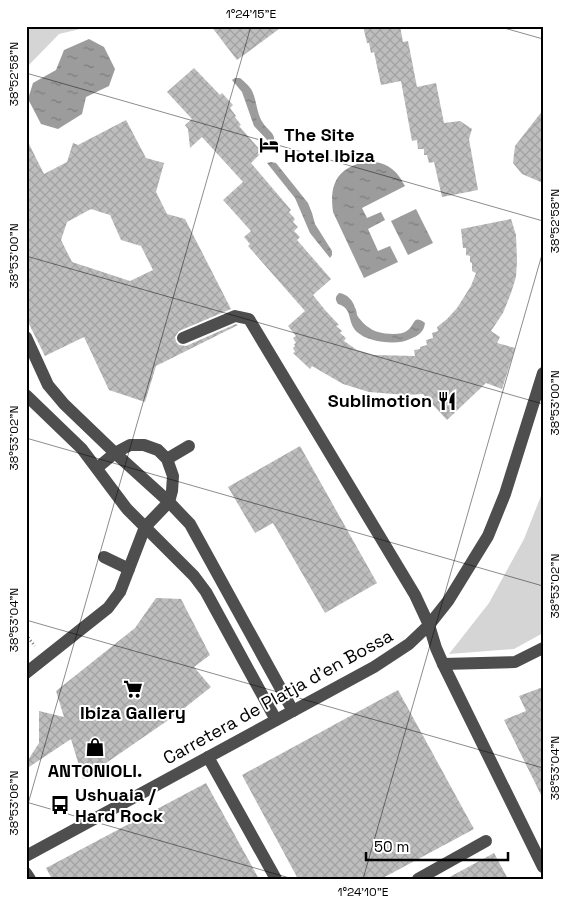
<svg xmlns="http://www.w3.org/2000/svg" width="569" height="905" viewBox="0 0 569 905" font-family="'Space Grotesk',sans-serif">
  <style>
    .green { fill: #d5d5d5 }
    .water { fill: url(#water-ripples) }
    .building { fill: url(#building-cross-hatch); fill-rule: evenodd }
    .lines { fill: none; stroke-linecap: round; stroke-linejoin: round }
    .path { stroke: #707070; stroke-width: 3; stroke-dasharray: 1 2.5; stroke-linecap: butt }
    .minor { stroke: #4e4e4e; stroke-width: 12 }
    .ticks { fill: none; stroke: #000; stroke-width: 1; stroke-opacity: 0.45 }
    .labels { text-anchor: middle; stroke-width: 4; stroke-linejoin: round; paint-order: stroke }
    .poi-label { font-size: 18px; font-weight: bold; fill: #000; stroke: #fff; text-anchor: start }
    .street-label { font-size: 18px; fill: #000; stroke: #fff }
    .neatline { fill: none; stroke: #000; stroke-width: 2 }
    .ticks-label { font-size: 12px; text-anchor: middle; fill: #000 }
  </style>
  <defs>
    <pattern id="water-ripples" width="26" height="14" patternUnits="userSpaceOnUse" patternTransform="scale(1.25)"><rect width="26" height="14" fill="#9c9c9c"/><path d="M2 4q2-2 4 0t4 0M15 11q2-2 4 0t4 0" fill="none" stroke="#7d7d7d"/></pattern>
    <pattern id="building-cross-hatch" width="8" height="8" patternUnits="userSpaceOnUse" patternTransform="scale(1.25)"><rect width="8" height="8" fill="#bebebe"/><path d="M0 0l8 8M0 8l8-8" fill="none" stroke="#a2a2a2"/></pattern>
  </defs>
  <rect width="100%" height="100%" fill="#fff"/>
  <g class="green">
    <path d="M26 26H93L59 34 26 68Z"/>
    <path d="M543 491V633L514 649 449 654 489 603 524 539Z"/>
  </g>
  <g class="water">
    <path d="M89 39 104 47 115 69 109 86 86 97 82 114 58 129 41 124 28 99 33 83 56 70 64 50Z"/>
    <path d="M235 78H240C244 81 248 85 251 89 257 99 256 113 263 123 267 130 276 133 274 142L271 144 254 126 242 92 232 80Z"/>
    <path d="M368 161C388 163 396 169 405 186L362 208 367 218 381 212 385 220 368 229 378 251 390 246 398 262 364 278 333 212C329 183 338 167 368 161Z"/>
    <path d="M271 162 276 163 308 203 312 213 315 224 332 251V255L330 258 310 233 295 198 267 163Z"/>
    <path d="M416 209 433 243 408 255 391 221Z"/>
    <path d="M339 293C347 294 353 300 355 308 356 308 357 314 357 315 361 322 370 330 378 332 386 334 401 336 408 330 415 325 413 314 425 323 424 332 418 336 410 339 397 346 368 342 357 332 346 321 354 309 338 304 335 299 335 297 339 293Z"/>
  </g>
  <g class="building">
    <path d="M211 26H283L237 60Z"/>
    <path d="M363 26H400L403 42 408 41 417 87 436 83 444 123 460 121 472 129 469 139 478 190 442 197 434 162 429 163 427 155H424V149H418L417 140 412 141 401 81 381 85 374 52 371 53 369 43H367Z"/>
    <path d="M194 68 220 95 222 93 233 105 230 108 236 116 235 117 241 125 239 126 262 152 251 163 291 210 289 212 295 219 293 222 298 227 294 231 300 237 297 240 331 279 313 295 325 310 339 325 336 326 342 331 340 333 346 338 344 341 357 350 374 355 415 356 414 350 420 349V347L427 345 426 340 433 338 432 333 438 331 437 327 447 319 457 308 471 286 476 273 472 271V263L470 262V256L466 255V248H463L461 229 511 219 516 235 517 261 516 277 511 293 503 313 491 331 500 337 497 343 515 348 502 389 486 383 447 420 423 394 406 395 369 392 343 384 312 366 310 369 293 353 295 352 293 348 295 346 294 344 296 343 293 338 296 336 288 326 305 311 248 246 250 244 244 237 251 231 223 200 243 182 202 137 190 148 188 129 185 125 192 119 167 92Z"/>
    <path d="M543 110V183L522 174 513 163 515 146Z"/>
    <path d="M126 120 146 158 164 163 156 192 167 214 185 219 231 309 179 331 175 337 176 342 179 345 186 346 236 324 238 325 156 366 145 402 109 390 84 337 45 356 26 318V138L44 174 67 162 73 143 78 145ZM91 209 110 215 121 240 141 246 153 270 130 281 72 262 61 240 67 222Z"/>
    <path d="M300 446 377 583 325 613 273 523 255 533 228 487Z"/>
    <path d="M156 598 181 599 210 655 194 667 211 687 177 714 83 779 71 739 26 769V763L39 743V711L64 717 56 691 135 628Z"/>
    <path d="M543 687V799L504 720 526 711 519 696Z"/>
    <path d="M398 690 474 829 381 879H298L242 775Z"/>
    <path d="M206 783 259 879H52L46 868Z"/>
    <path d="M494 853 508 879H446Z"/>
  </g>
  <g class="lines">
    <path class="path" d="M26 635 35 646"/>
    <g class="minor">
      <path d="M26 337 48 385 64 404 115 453 169 502 190 524 293 711"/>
      <path d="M183 338 235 316 249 319 415 595 429 625 436 648 443 664 543 867"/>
      <path d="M26 395 82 449 127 509 194 576 206 592 276 720"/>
      <path d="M167 459 189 446"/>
      <path d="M104 557 129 569"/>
      <path d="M443 664 515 662 543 648"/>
      <path d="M26 673 108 608 120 592 145 527 169 502 172 491 173 476 167 459 158 450 144 445H130L115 453 97 468"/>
      <path d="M208 757 276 879"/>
      <path d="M26 856 374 667 409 644 429 625 448 601 488 536 505 494 543 373"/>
      <path d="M26 873 30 879"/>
      <path d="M418 879 486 841"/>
    </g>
  </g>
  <path class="ticks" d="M497 26 543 39M26 73 543 221M26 256 543 404M26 438 543 586M26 620 543 768M26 802 293 879M26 811 251 26M363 879 543 251"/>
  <defs>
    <g id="hotel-bare" transform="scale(1.5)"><path d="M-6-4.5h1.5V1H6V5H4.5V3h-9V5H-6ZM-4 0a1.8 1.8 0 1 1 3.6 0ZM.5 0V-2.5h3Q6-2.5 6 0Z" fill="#000" stroke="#fff" stroke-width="2.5" paint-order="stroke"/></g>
    <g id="restaurant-bare" transform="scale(1.5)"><path d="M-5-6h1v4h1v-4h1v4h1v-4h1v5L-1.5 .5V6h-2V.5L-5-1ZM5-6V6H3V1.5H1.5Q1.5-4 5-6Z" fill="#000" stroke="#fff" stroke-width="2.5" paint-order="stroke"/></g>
    <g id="supermarket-bare" transform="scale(1.5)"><path d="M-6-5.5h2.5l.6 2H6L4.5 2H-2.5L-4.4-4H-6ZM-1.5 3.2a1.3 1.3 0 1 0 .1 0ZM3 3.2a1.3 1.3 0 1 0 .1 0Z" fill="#000" stroke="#fff" stroke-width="2.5" paint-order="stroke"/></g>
    <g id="shop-bare" transform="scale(1.5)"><path d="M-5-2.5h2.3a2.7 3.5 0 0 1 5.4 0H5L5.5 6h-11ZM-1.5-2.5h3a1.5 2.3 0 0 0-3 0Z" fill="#000" stroke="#fff" stroke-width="2.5" paint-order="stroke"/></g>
    <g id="bus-bare" transform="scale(1.5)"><path d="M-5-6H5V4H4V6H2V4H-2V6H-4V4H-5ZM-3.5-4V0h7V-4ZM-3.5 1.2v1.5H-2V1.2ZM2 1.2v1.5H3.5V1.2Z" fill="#000" stroke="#fff" stroke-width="2.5" paint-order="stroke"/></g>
  </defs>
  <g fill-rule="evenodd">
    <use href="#hotel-bare" x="269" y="145"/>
    <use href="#restaurant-bare" x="447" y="401"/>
    <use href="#supermarket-bare" x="133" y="689"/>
    <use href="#shop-bare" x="95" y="747"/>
    <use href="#bus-bare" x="60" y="805"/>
  </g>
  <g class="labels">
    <g class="poi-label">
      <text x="284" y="141">The Site<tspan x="284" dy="21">Hotel Ibiza</tspan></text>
      <text x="432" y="407" text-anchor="end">Sublimotion</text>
      <text x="133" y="719" text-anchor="middle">Ibiza Gallery</text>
      <text x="95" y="777" text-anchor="middle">ANTONIOLI.</text>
      <text x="75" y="801">Ushuaia /<tspan x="75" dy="21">Hard Rock</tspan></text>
    </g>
    <g class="street-label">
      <text transform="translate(278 697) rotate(-29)" y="6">Carretera de Platja d'en Bossa</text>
    </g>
  </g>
  <rect width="569" height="905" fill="none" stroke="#ffffff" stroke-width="55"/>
  <path d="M366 852v8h142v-8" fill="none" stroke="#000000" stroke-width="2.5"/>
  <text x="374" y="852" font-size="15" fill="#000000" stroke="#ffffff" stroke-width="4" paint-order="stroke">50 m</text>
  <rect x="28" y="28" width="514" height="850" class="neatline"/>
  <g class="ticks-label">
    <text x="251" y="18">1°24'15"E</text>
    <text transform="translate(14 74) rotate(-90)" y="4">38°52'58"N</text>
    <text transform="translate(555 221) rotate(-90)" y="4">38°52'58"N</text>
    <text transform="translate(14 256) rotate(-90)" y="4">38°53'00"N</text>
    <text transform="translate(555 403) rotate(-90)" y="4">38°53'00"N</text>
    <text transform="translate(14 438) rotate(-90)" y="4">38°53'02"N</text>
    <text transform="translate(555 586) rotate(-90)" y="4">38°53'02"N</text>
    <text transform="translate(14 620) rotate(-90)" y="4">38°53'04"N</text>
    <text transform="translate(555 768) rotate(-90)" y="4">38°53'04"N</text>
    <text transform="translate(14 803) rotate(-90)" y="4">38°53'06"N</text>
    <text x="363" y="896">1°24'10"E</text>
  </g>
</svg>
